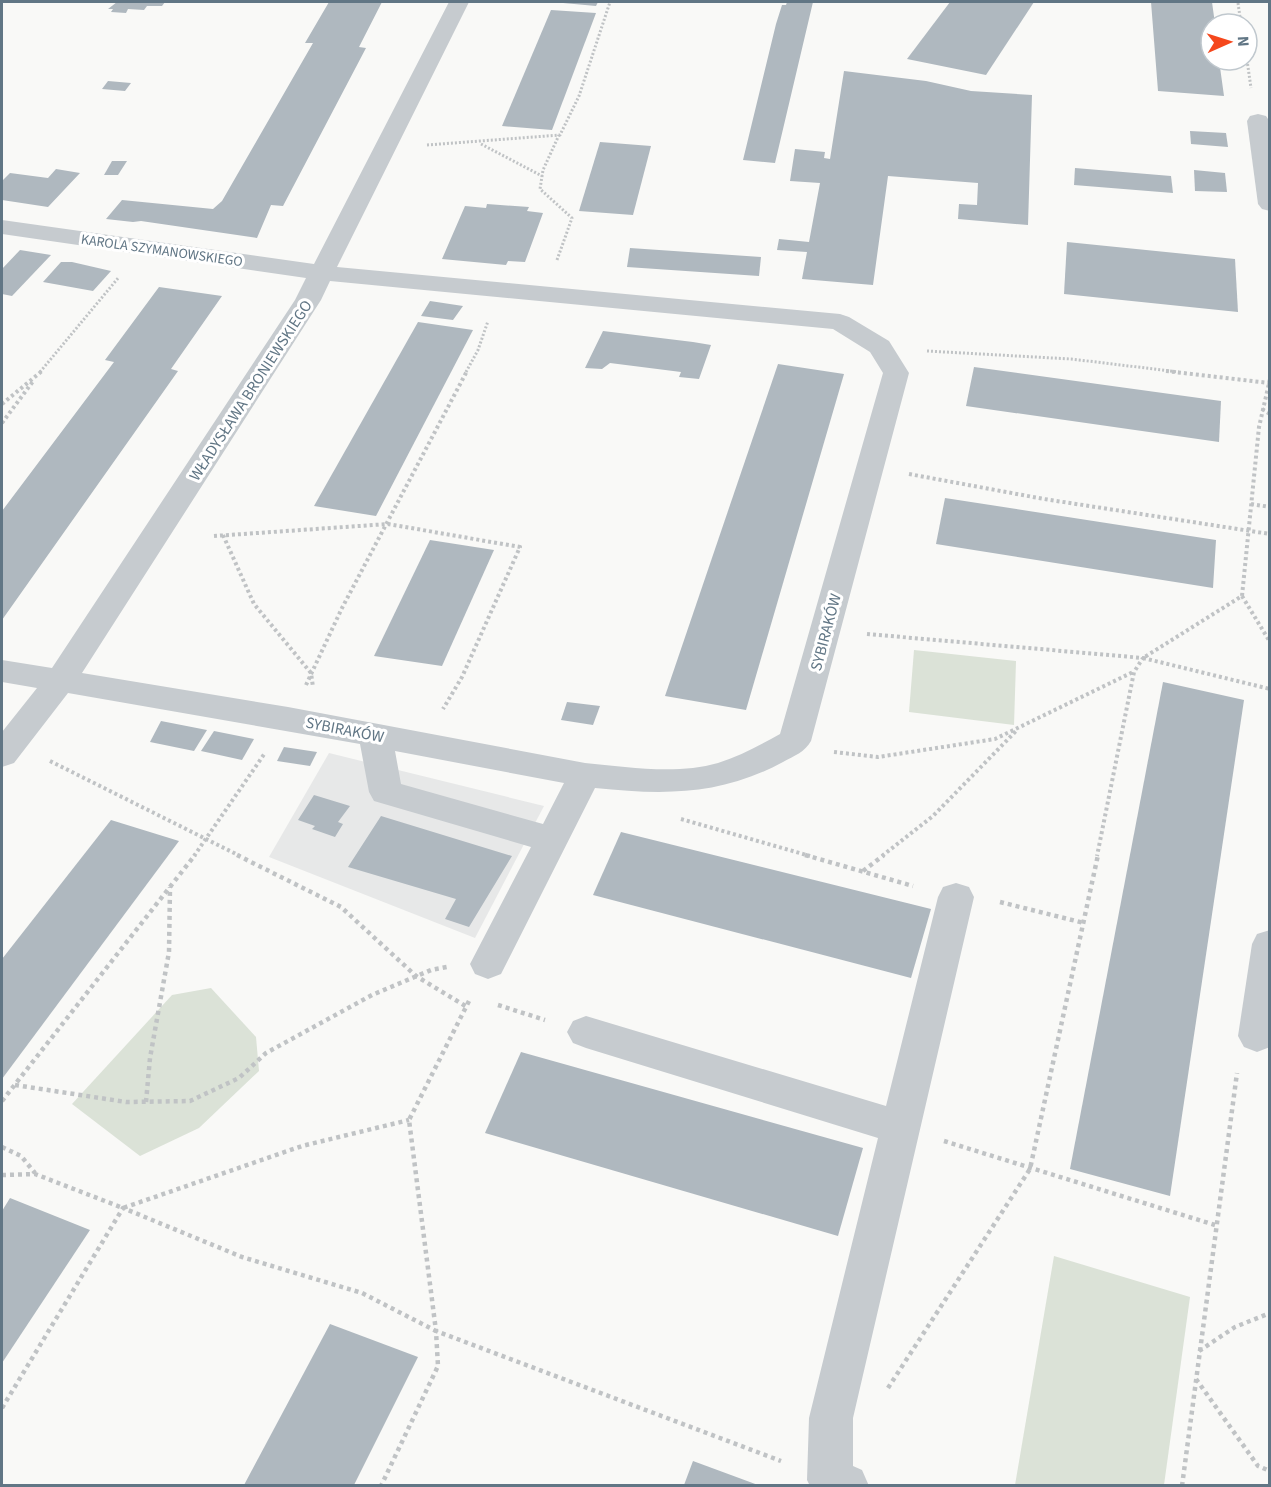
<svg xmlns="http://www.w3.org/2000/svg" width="1271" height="1487" viewBox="0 0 1271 1487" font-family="'Source Sans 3',sans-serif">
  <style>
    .built { fill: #e7e8e8 }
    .green { fill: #dbe2d7 }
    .building { fill: #afb8bf }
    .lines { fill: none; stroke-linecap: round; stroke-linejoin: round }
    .path-far2 { stroke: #c0c3c5; stroke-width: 3; stroke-dasharray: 2 2; stroke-linecap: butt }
    .path-far1 { stroke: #c0c3c5; stroke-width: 4; stroke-dasharray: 3 3; stroke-linecap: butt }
    .path { stroke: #c0c3c5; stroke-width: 4.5; stroke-dasharray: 4 4; stroke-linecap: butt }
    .minor { fill: #c6cbcf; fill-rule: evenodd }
    .labels { text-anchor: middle; stroke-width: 6; stroke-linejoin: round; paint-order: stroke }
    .far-street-label { font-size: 14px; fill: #617685; stroke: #fff }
    .street-label { font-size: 16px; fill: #617685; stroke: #fff }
  </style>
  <rect width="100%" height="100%" fill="#f9f9f7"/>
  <path class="built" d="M329 753 544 806 475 938 269 857Z"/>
  <g class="green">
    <path d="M914 650 1016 661 1014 725 909 712Z"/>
    <path d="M211 988 256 1037 259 1071 199 1128 140 1156 72 1104 172 995Z"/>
    <path d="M1054 1256 1190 1297 1164 1485H1015Z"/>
  </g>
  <g class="building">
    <path d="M117 2 132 3 165 2 162 6H147L144 10 128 9 126 13 111 12 113 9H108Z"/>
    <path d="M329 2H382L359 47 366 48 283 206 271 205 257 238 141 221 133 222 106 219 122 200 213 209 222 201 313 43H305Z"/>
    <path d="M552 2H598L596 6Z"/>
    <path d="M787 2H813L775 163 743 160 776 24 782 5H786Z"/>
    <path d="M950 2H1034L986 75 907 59Z"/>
    <path d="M1151 2H1212L1215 24H1211V60H1219L1224 96 1158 91Z"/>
    <path d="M551 10 596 13 552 130 502 126Z"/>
    <path d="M844 71 926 81 971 91 1032 95 1028 225 958 219 959 204 977 205 978 183 888 176 873 285 802 279 807 252 777 250 779 239 809 242 820 183 790 181 795 149 825 152 824 158 830 159Z"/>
    <path d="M108 81 131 83 125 91 102 89Z"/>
    <path d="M1190 131 1226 133 1228 147 1191 144Z"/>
    <path d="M600 142 651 146 633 215 579 211Z"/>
    <path d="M112 161H127L118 175H104Z"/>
    <path d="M1075 168 1171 176 1173 193 1074 185Z"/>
    <path d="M56 169 80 173 48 207 2 200V181L10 173 48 178Z"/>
    <path d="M1194 170 1225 173 1227 192 1195 191Z"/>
    <path d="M487 204 529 207 527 211 543 213 525 262 508 261 506 265 442 259 465 206 486 208Z"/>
    <path d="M1067 242 1235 259 1238 312 1064 294Z"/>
    <path d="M630 248 761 257 759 276 627 267Z"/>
    <path d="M20 250 51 255 12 296 2 294V269Z"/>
    <path d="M61 262H72L111 271 93 291 43 282Z"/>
    <path d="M159 287 222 296 171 369 178 371 2 620V511L114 362 105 360Z"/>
    <path d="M430 301 463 306 453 320 421 316Z"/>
    <path d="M418 322 473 330 376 516 314 506Z"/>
    <path d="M603 331 693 342 711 345 699 379 679 377 681 372 610 363 602 369 585 368Z"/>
    <path d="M778 364 844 374 746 710 665 696Z"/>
    <path d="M974 367 1221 401 1219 442 966 406Z"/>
    <path d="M945 498 1216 540 1213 588 936 544Z"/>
    <path d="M430 540 494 550 442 666 374 656Z"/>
    <path d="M1163 682 1244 700 1170 1196 1070 1169Z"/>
    <path d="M567 702 600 706 593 725 561 720Z"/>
    <path d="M161 721 207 730 194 751 150 742Z"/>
    <path d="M214 731 254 739 242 760 201 751Z"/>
    <path d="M284 747 317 752 310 766 277 761Z"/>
    <path d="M314 795 350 806 338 822 343 824 335 837 312 829 315 826 298 820Z"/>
    <path d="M381 816 512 856 469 927 445 919 456 899 348 867Z"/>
    <path d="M111 820 179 841 2 1079V959Z"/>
    <path d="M621 832 931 909 911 978 593 895Z"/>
    <path d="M521 1052 863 1148 838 1236 485 1133Z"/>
    <path d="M10 1198 90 1230 2 1363V1211Z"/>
    <path d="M330 1324 418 1357 354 1485H244Z"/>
    <path d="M693 1461 758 1485H684Z"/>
  </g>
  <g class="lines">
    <g class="path-far2">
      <path d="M1238 3 1241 24"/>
      <path d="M1247 60 1251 88"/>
      <path d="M481 144 542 176"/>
      <path d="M427 145 560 135 579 96 610 2"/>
      <path d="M557 260 572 218 540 189 543 170 559 135"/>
      <path d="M927 351 1071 359 1179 372"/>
      <path d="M40 372 119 277"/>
      <path d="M466 372 478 350 488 321"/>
    </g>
    <g class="path-far1">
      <path d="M1166 371 1269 383"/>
      <path d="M1270 379 1259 427 1242 596 1143 658 1270 689"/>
      <path d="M2 404 42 371"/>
      <path d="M1262 409 1270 414"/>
      <path d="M2 423 34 380"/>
      <path d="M909 474 1044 499 1270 534"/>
      <path d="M1251 504 1270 507"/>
      <path d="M223 535 254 604 311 673 313 687"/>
      <path d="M214 536 388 524 520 547 462 677 443 709"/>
      <path d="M1242 596 1270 642"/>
      <path d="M867 634 1143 658 1134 672 1097 856"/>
      <path d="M306 685 342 608 467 371"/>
      <path d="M834 752 878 757 995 739 1133 672"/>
      <path d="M50 761 240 856"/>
      <path d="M681 819 810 856"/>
      <path d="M194 856 265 753"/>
      <path d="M882 856 933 816 1017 730"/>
    </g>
    <g class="path">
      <path d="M237 855 341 907 416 976 467 1007"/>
      <path d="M805 855 913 886"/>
      <path d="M863 871 884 855"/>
      <path d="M1000 902 1084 923"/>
      <path d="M469 1001 409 1120 436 1331 781 1461"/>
      <path d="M498 1005 545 1020"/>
      <path d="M15 1085 126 1102 190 1101 239 1078 266 1053 372 995 431 970 447 967"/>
      <path d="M2 1101 195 855"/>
      <path d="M146 1102 150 1058 169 952 170 887"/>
      <path d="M944 1141 1215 1225"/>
      <path d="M2 1147 21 1156 35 1173"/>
      <path d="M2 1175 35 1174 123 1208 302 1146 409 1120"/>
      <path d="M1199 1351 1235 1327 1270 1313"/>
      <path d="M1196 1379 1258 1466 1270 1471"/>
      <path d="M888 1388 1030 1169 1098 855"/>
      <path d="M2 1408 123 1208 242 1257 362 1293 436 1331 438 1366 381 1486"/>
      <path d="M1182 1486 1237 1073"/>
    </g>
    <g class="minor">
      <path d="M449 2H469L337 267 840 314 849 317 889 341 909 373 811 741C805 752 794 756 783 762 720 796 664 795 595 788L501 974 488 979 475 974 470 964 531 847 374 801 369 792 360 744 68 693 14 763 2 767V732L37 688 2 682V660L52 668 295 300 306 278 2 234V220L314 264ZM330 281 833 329 870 352 883 373 780 734C760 745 740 756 718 763 677 775 627 767 585 763L288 707 82 673 321 300ZM395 751 564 783 543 824 401 784Z"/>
      <path d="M1258 114 1266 116 1270 122V211L1262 209 1258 204 1247 121 1250 116Z"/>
      <path d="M956 883 969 887 974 897 853 1418V1466L862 1470 869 1486H810L807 1480 809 1418 878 1138 586 1048 573 1043 567 1032 573 1021 586 1016 886 1106 938 897 943 887Z"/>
      <path d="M1270 930V1047L1257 1052 1244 1047 1238 1036 1252 944 1257 934Z"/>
    </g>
  </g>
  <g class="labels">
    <g class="far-street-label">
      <text transform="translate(162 250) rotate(8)" y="5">KAROLA SZYMANOWSKIEGO</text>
    </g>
    <g class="street-label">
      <text transform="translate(250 390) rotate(-57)" y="6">WŁADYSŁAWA BRONIEWSKIEGO</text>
      <text transform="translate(825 632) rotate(-75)" y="6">SYBIRAKÓW</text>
      <text transform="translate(345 729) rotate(11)" y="6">SYBIRAKÓW</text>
    </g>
  </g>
  <rect width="1271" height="1487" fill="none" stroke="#617685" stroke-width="6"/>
  <g transform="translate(1229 42) rotate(87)"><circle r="28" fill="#ffffff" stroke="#c0c8ce" stroke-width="1.5"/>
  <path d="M0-4.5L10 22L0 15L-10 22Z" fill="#f5471c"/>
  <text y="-9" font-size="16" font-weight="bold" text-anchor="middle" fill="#617685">N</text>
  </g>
</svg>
